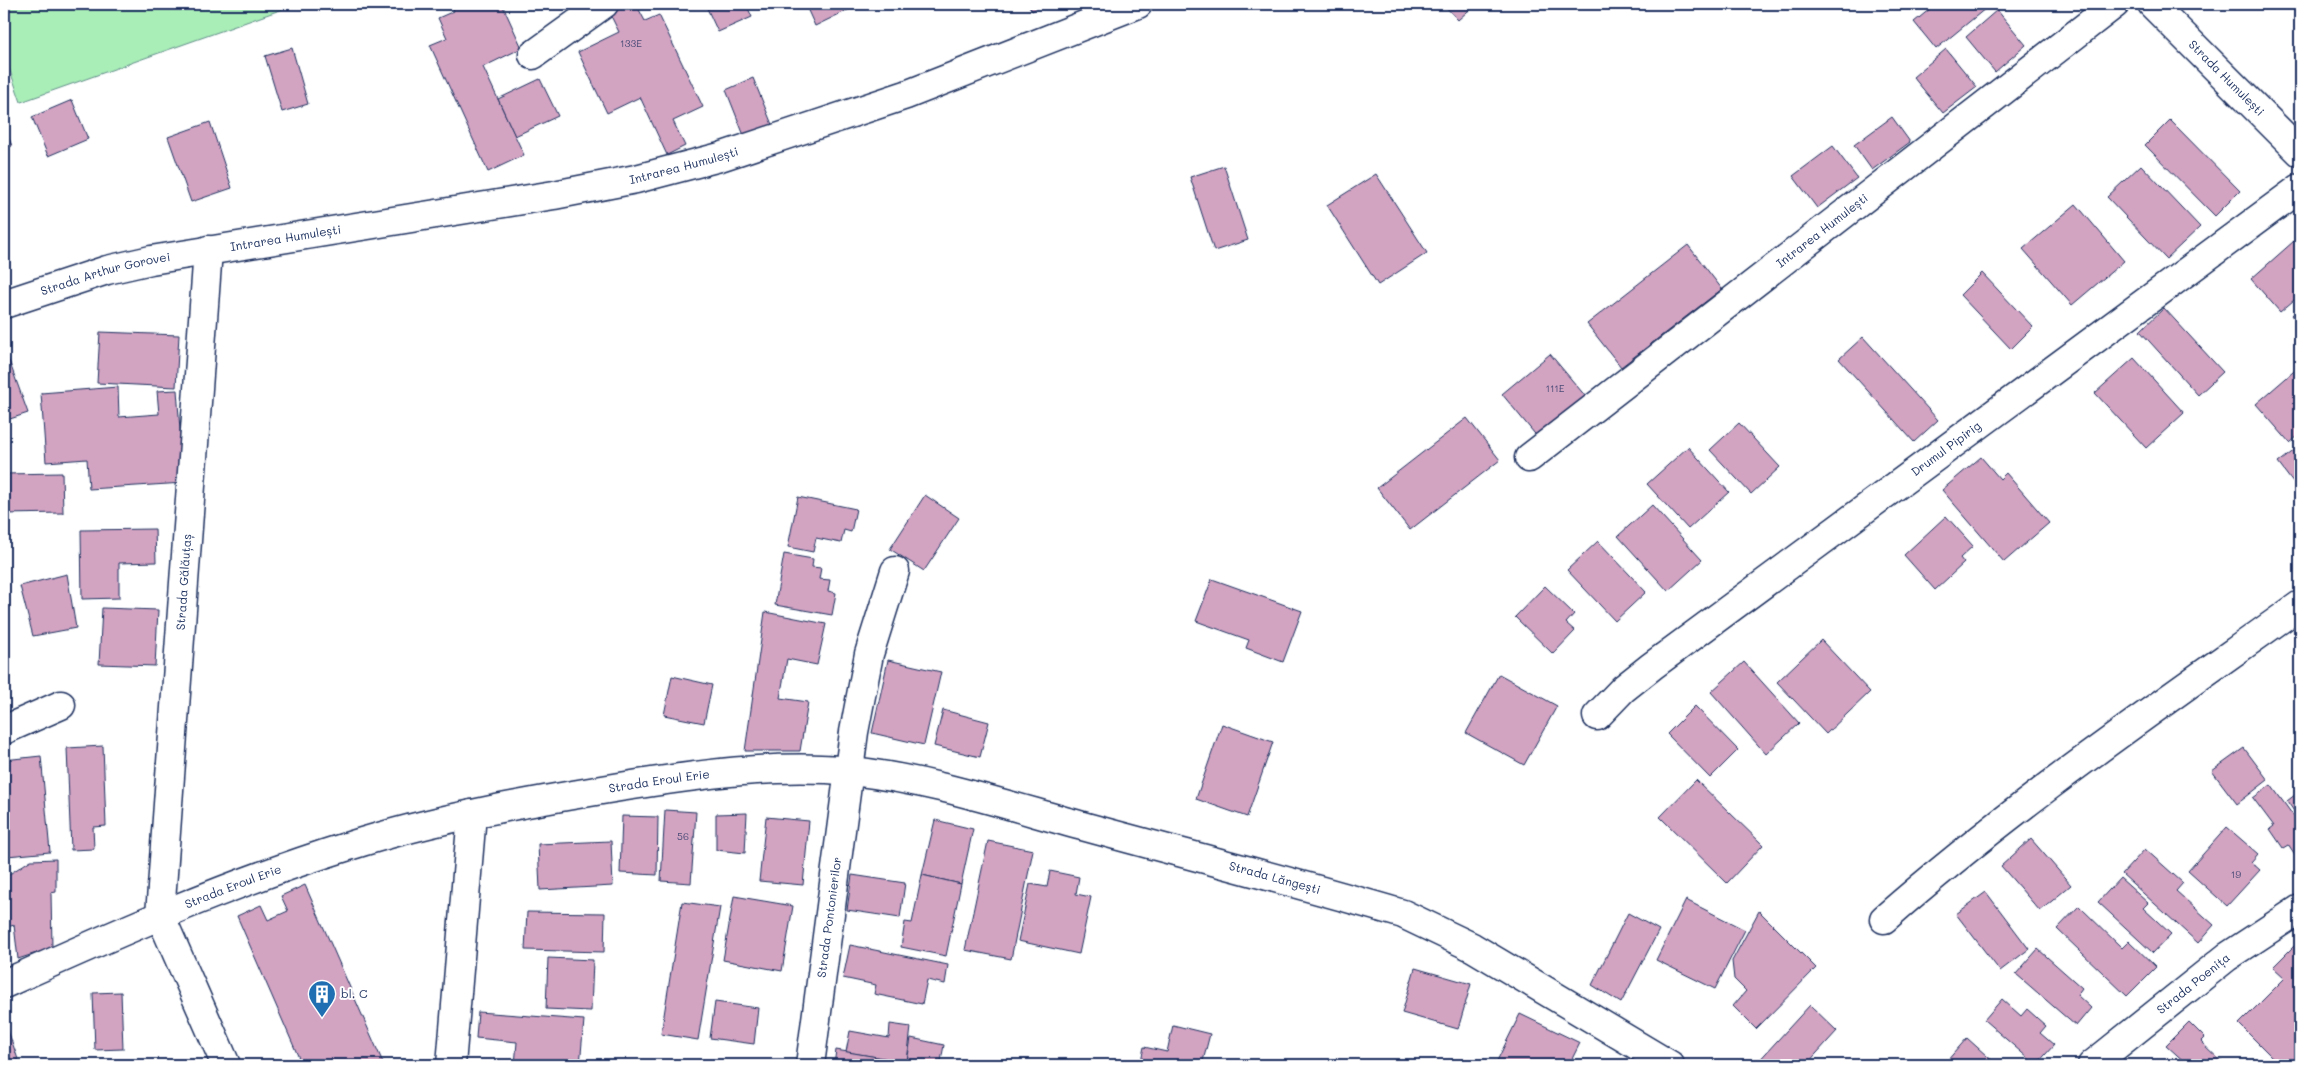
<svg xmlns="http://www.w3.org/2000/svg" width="2304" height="1069" viewBox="0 0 2304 1069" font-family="Mali,sans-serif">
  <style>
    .green { fill: #a9edb7; stroke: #628e8a }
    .building { fill: #d3a3c2; stroke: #1b2f5e }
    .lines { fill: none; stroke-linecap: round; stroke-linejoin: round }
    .minor-casing { stroke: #1b2f5e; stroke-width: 31 }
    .minor { stroke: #fff; stroke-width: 28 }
    .labels { text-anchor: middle; stroke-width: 4; stroke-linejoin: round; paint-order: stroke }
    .number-label { font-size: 10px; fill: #494c77 }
    .street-label { font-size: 12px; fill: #1b2f5e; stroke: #fff }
    .poi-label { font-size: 12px; fill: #1b2f5e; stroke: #fff; text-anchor: start }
  </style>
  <rect width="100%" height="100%" fill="#fff"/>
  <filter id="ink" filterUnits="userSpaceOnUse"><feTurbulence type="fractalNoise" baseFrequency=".02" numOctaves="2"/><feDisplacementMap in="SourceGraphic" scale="10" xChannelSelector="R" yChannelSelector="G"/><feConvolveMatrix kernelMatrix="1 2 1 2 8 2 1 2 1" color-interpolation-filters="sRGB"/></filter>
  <g filter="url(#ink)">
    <path class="green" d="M4 4H297L21 102 4 54Z"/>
    <g class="building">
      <path d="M451 4H502L522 48 483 67 524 155 488 172 430 45 447 38 438 18 454 11Z"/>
      <path d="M626 4H636L645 21 659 15 703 107 673 121 685 146 667 155 640 97 607 113 578 52 619 32 609 12Z"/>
      <path d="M705 4H746L752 17 718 32Z"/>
      <path d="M805 4H860L815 26Z"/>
      <path d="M1028 4H1044L1032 11Z"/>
      <path d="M1443 4H1476L1458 20Z"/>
      <path d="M1936 4H1991L1936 49 1914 22Z"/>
      <path d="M1997 10 2026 45 1995 72 1966 37Z"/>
      <path d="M292 48 308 104 282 112 265 56Z"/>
      <path d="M1946 49 1977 87 1943 113 1913 77Z"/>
      <path d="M753 78 773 127 745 138 726 90Z"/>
      <path d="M540 79 558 116 515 136 498 99Z"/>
      <path d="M72 100 88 139 48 156 32 117Z"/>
      <path d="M1892 117 1910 142 1872 170 1854 145Z"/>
      <path d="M2170 120 2240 191 2215 216 2145 145Z"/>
      <path d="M210 122 232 188 191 202 168 137Z"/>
      <path d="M4 126 12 146 4 149Z"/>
      <path d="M1833 146 1857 178 1817 208 1793 176Z"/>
      <path d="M2141 165 2200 227 2166 259 2107 197Z"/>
      <path d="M1224 166 1248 240 1214 251 1190 177Z"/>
      <path d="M1376 174 1427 253 1378 285 1327 205Z"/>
      <path d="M2076 204 2124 261 2072 305 2023 249Z"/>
      <path d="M2294 241 2300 249V295L2280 312 2251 279Z"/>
      <path d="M1688 245 1722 289 1621 367 1587 324Z"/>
      <path d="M1982 273 2033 327 2011 349 1960 295Z"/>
      <path d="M2300 307V325L2292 315Z"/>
      <path d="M2164 308 2223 372 2198 395 2140 331Z"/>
      <path d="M100 332 179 335 176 387 97 383Z"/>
      <path d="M1863 337 1938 420 1914 442 1839 359Z"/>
      <path d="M4 347 28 413 4 421Z"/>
      <path d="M1550 354 1587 398 1539 439 1502 394Z"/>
      <path d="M2134 358 2184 413 2146 448 2095 393Z"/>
      <path d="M2300 366V434L2290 443 2256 404Z"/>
      <path d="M118 387 119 417 159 414 157 391 177 390 184 483 89 489 87 459 46 462 41 393Z"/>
      <path d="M1467 418 1500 460 1410 530 1377 488Z"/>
      <path d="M1739 423 1780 467 1751 494 1710 450Z"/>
      <path d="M2300 446V492L2278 463Z"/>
      <path d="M1688 447 1729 492 1688 529 1647 484Z"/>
      <path d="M1981 457 2000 479 2006 473 2049 523 2004 562 1942 490Z"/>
      <path d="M62 473 63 513 4 514V474Z"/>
      <path d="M925 495 959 518 924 571 890 549Z"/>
      <path d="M798 497 856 509 851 532 844 530 841 543 816 538 813 552 788 547Z"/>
      <path d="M1652 505 1702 560 1668 591 1618 536Z"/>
      <path d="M1946 516 1973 546 1960 558 1964 563 1935 590 1904 555Z"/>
      <path d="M155 529 156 562 119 563V598L82 599 81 530Z"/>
      <path d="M1598 541 1646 592 1615 621 1567 570Z"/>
      <path d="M784 554 813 559 812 567 821 568 819 579 830 580 828 591 836 593 832 615 775 605Z"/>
      <path d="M67 574 76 628 33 636 20 586Z"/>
      <path d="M1212 579 1302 611 1283 662 1246 648 1249 640 1196 621Z"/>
      <path d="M1545 586 1574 614 1566 623 1575 631 1553 654 1515 617Z"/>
      <path d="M102 608 158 610 155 666 99 664Z"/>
      <path d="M765 612 826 624 817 665 787 659 780 698 808 702 800 751H745Z"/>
      <path d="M1821 640 1870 692 1826 734 1777 682Z"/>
      <path d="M888 660 941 672 924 745 872 733Z"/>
      <path d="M1744 662 1799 723 1766 754 1711 692Z"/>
      <path d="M1499 674 1557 706 1524 765 1466 733Z"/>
      <path d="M672 676 712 685 704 723 664 715Z"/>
      <path d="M1695 706 1738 750 1710 778 1667 734Z"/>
      <path d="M943 710 989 722 980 757 934 746Z"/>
      <path d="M1222 724 1273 742 1247 817 1196 799Z"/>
      <path d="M103 746 106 826 93 827 94 849 71 850 67 748Z"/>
      <path d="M2244 748 2268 780 2237 804 2212 771Z"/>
      <path d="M41 756 50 852 7 856 4 816V760Z"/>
      <path d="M1696 780 1763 845 1727 883 1660 817Z"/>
      <path d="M2271 785 2300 825V863L2288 845 2283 848 2270 829 2274 826 2253 798Z"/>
      <path d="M2300 791V820L2287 801Z"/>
      <path d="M665 810 696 812 691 883 661 881Z"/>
      <path d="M747 813 745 853 716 850V814Z"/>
      <path d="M622 816 658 817 657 875 620 873Z"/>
      <path d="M766 817 809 821 803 885 759 881Z"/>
      <path d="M935 820 973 829 961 884 922 875Z"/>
      <path d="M2227 827 2258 854 2251 862 2260 870 2227 906 2188 871Z"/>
      <path d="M2031 839 2071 885 2040 911 2001 866Z"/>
      <path d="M611 841 613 886 540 890 538 844Z"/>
      <path d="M988 841 1033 850 1011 959 965 950Z"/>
      <path d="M2145 849 2183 883 2176 891 2214 925 2198 943 2122 874Z"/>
      <path d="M56 859V892L51 893 52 948 18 959 14 925 4 928V876L11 873 31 860Z"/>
      <path d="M1050 871 1079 877 1076 894 1091 897 1079 954 1018 941 1030 884 1047 887Z"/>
      <path d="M852 875 905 883 900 918 847 910Z"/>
      <path d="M922 875 961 884 946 956 901 947 905 922 912 923Z"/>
      <path d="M2120 878 2148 903 2143 908 2171 934 2153 953 2098 902Z"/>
      <path d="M305 885 384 1065H302L237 916 261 905 268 920 288 911 281 896Z"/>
      <path d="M1986 892 2029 949 2000 971 1956 914Z"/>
      <path d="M734 896 793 906 782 971 723 960Z"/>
      <path d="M1686 900 1745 930 1715 989 1656 960Z"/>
      <path d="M682 902 720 907 698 1040 661 1034Z"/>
      <path d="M2079 906 2122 948 2129 941 2156 967 2127 996 2057 929Z"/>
      <path d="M1759 911 1816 968 1756 1029 1733 1006 1746 991 1734 979 1732 961Z"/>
      <path d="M527 912 605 913 604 952 525 950Z"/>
      <path d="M1628 913 1659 930 1621 1003 1592 985Z"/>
      <path d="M850 945 948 965 945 984 927 980 922 1004 874 994 876 985 843 978Z"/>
      <path d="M2294 946 2300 953V1065H2280L2239 1024 2285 978 2273 967Z"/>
      <path d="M2038 949 2082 988 2077 995 2091 1008 2076 1026 2016 974Z"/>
      <path d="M548 958 593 960 591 1011 546 1009Z"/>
      <path d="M1415 968 1471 984 1458 1029 1402 1013Z"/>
      <path d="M121 992 123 1049 95 1050 93 993Z"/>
      <path d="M2002 999 2021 1016 2027 1009 2046 1026 2040 1033 2054 1045 2036 1065 1984 1020Z"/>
      <path d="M715 1002 758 1008 754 1044 710 1038Z"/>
      <path d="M1810 1005 1837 1031 1806 1065H1755Z"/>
      <path d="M478 1012 584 1020 580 1065H515L517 1042 476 1038Z"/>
      <path d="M1520 1014 1580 1043 1569 1065H1495Z"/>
      <path d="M4 1019 20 1065H4Z"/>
      <path d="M2189 1022 2205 1038 2201 1042 2225 1065H2188L2166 1045Z"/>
      <path d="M890 1024 911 1027 907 1062 846 1052 850 1031 889 1038Z"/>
      <path d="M1173 1025 1210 1034 1202 1065H1140L1144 1047 1167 1052Z"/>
      <path d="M911 1038 944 1045 941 1061 965 1065H913V1062H907Z"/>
      <path d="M1967 1038 1997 1065H1949L1946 1062Z"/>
      <path d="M836 1050 907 1062H913V1065H834Z"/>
    </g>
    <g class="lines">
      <g class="minor-casing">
        <g id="minor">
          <path id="s1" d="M2152 4 2300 152"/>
          <path d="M533 55 604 4"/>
          <path d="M208 250 160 915 226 1065"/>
          <path id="s2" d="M4 304 107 270 151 260 554 195 636 179 720 157 906 95 1138 4"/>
          <path id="s3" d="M1529 458 2115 4"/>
          <path id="s4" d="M1597 716 1623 689 1652 666 2300 188"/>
          <path d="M4 730 61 705"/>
          <path d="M1884 919C2015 804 2159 706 2300 605"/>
          <path id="s5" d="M4 984C117 933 230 883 349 846 437 818 529 802 620 787 695 775 776 763 852 771 932 780 1009 806 1086 827 1192 856 1298 883 1403 914L1472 947 1670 1065"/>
          <path d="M451 1065 472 814"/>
          <path id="s6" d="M810 1065 854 732 869 654 895 571"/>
          <path id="s7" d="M2092 1065 2227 957 2300 909"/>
        </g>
      </g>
      <use href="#minor" class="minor"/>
    </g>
  </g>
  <defs>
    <g id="building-pin" transform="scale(1.4375)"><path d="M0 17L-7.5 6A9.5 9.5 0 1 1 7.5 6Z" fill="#1f6fb2" stroke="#fff"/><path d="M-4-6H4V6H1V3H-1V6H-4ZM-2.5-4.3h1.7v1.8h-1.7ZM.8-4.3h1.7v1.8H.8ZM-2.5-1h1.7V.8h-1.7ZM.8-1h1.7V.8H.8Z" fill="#fff"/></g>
  </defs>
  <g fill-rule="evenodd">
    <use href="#building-pin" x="322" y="994"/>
  </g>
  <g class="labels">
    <g class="number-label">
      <text x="631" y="47">133E</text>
      <text x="1555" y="392">111E</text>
      <text x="683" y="840">56</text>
      <text x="2236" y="878">19</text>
    </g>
    <g class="street-label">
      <text dy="4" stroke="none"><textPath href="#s1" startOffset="105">Strada Humulești</textPath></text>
      <text dy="4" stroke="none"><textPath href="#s2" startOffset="695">Intrarea Humulești</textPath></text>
      <text dy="4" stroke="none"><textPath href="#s3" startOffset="371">Intrarea Humulești</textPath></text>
      <text dy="4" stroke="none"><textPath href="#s2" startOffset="290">Intrarea Humulești</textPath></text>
      <text dy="4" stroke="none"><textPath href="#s2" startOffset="106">Strada Arthur Gorovei</textPath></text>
      <text dy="4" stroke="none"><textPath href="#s4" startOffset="440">Drumul Pipirig</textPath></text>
      <text transform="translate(184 582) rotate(-86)" y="4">Strada Gălăuțaș</text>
      <text dy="4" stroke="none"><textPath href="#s5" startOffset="689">Strada Eroul Erie</textPath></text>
      <text dy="4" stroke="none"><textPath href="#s5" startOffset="1319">Strada Lăngești</textPath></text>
      <text dy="4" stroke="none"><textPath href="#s5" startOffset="249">Strada Eroul Erie</textPath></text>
      <text dy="4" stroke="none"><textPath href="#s6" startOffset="149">Strada Pontonierilor</textPath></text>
      <text dy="4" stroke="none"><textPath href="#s7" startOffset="130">Strada Poenița</textPath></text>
    </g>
    <g class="poi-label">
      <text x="341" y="998">bl. C</text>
    </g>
  </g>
  <rect width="2304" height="1069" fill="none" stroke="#fff" stroke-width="20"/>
  <rect x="10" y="10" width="2284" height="1049" fill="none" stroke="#1b2f5e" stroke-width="2" filter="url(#ink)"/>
</svg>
